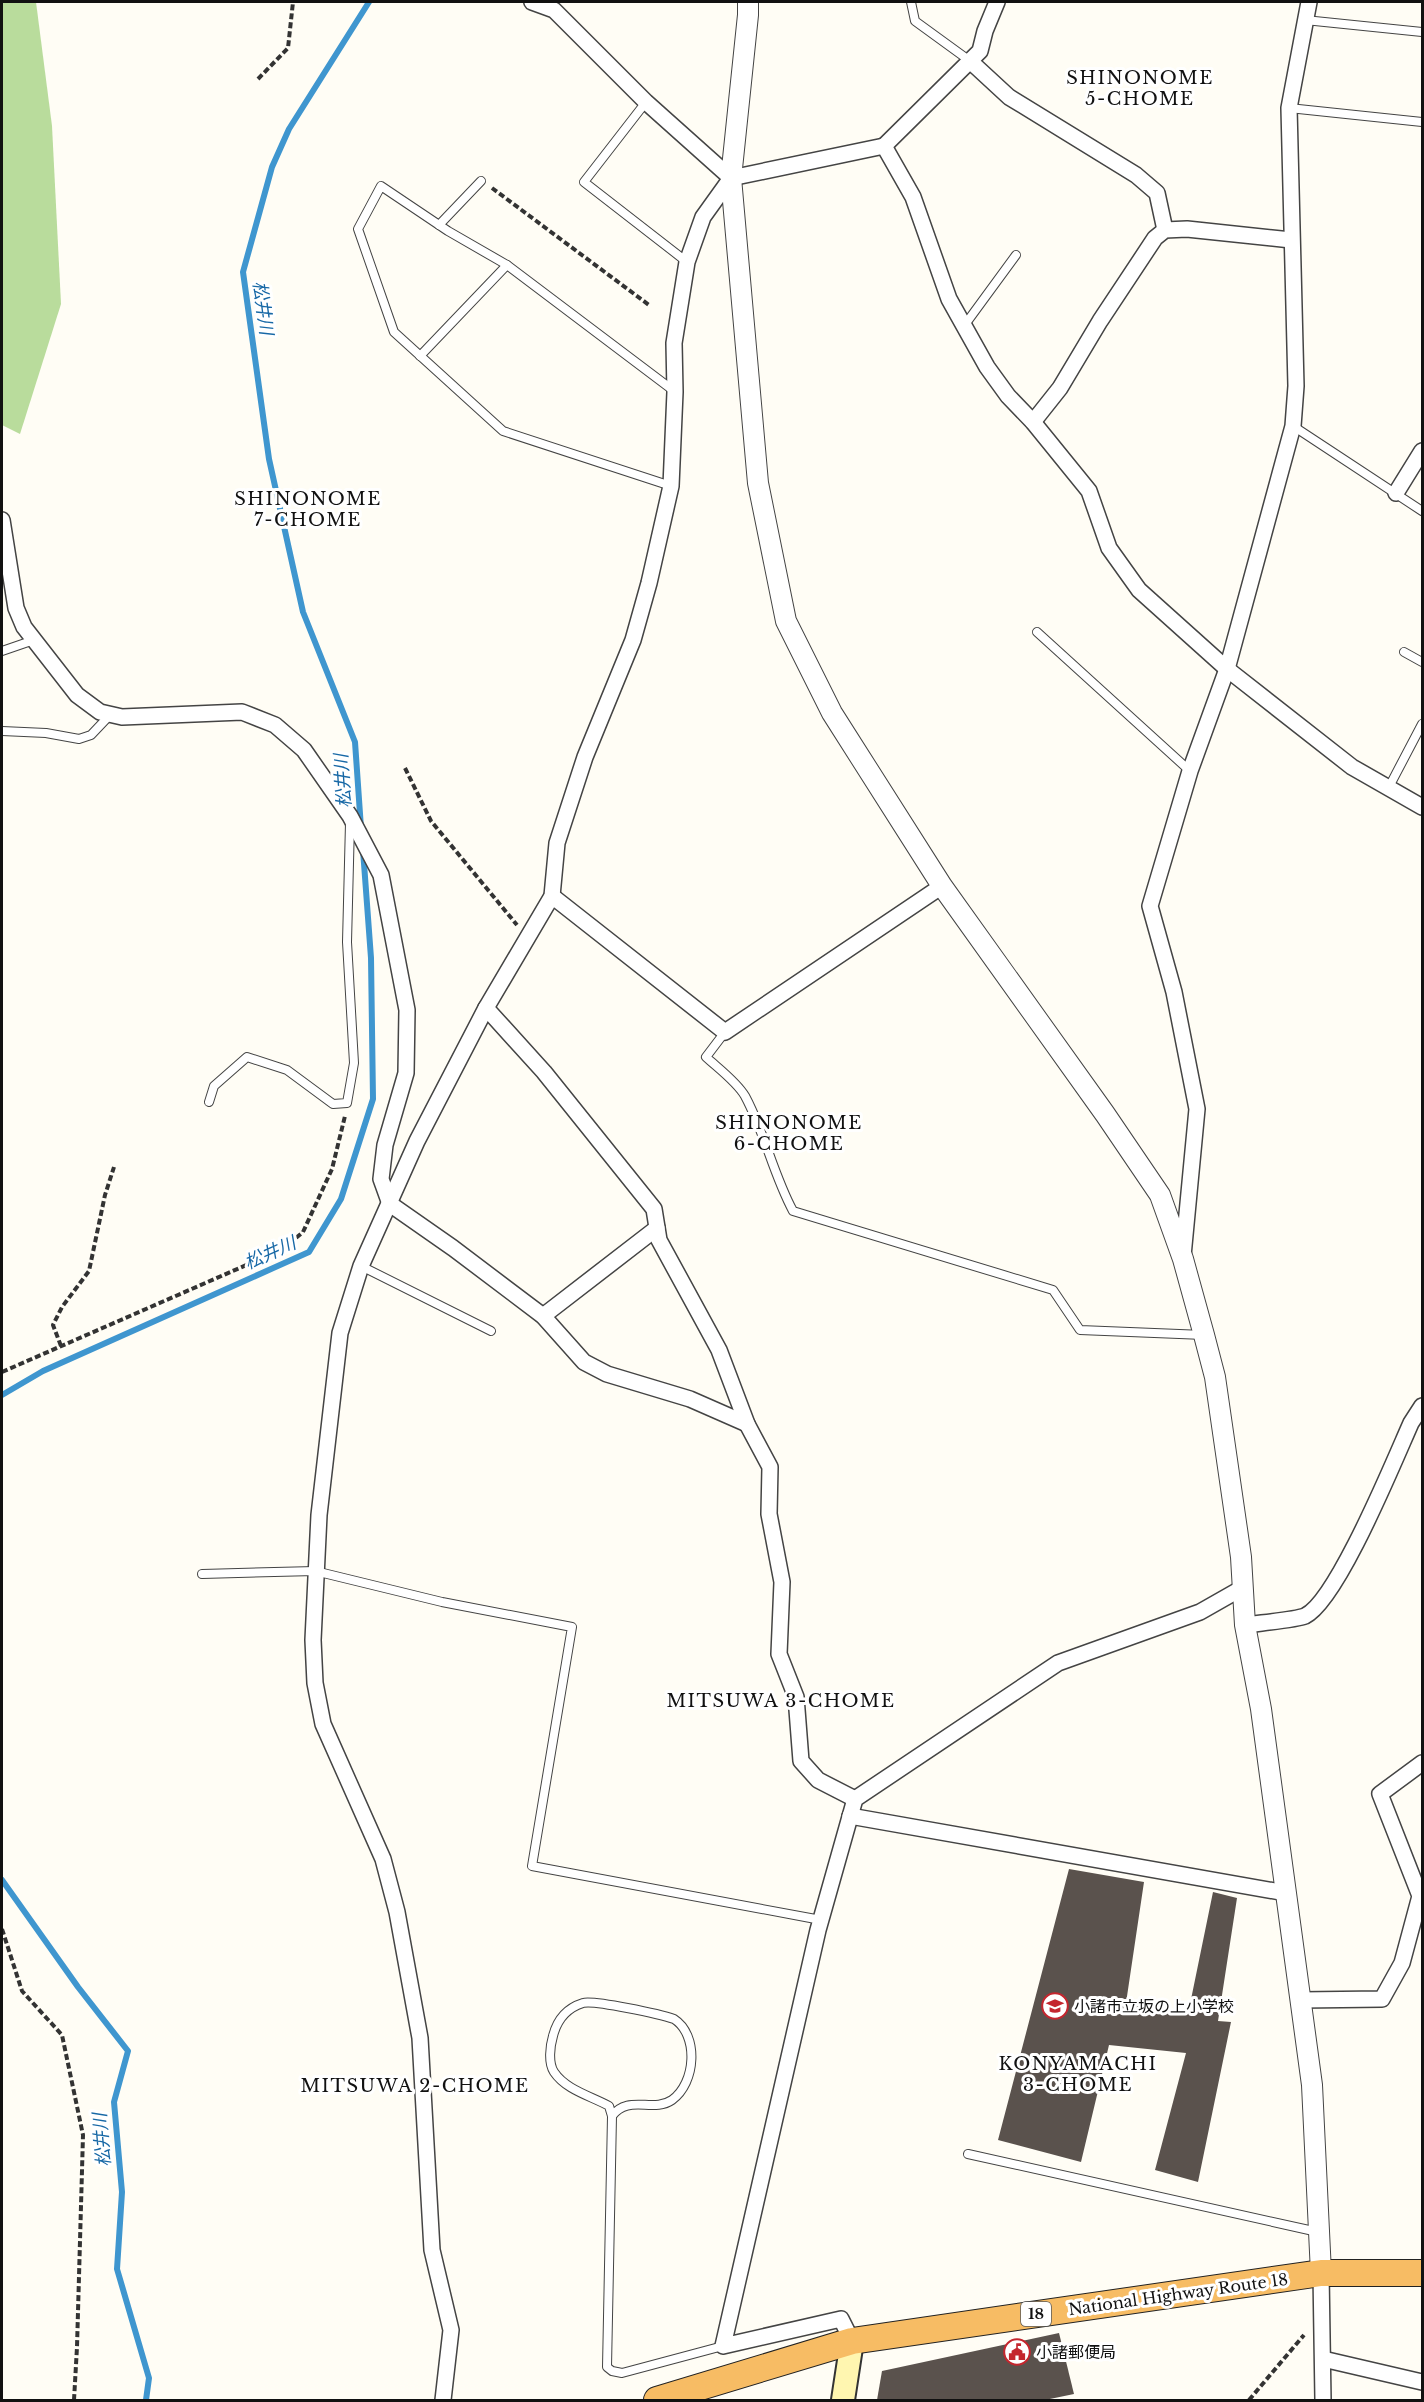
<svg xmlns="http://www.w3.org/2000/svg" width="1424" height="2402" viewBox="0 0 1424 2402" font-family="'Libre Baskerville','Noto Sans JP',serif">
  <style>
    .forest { fill: #b9dc9c }
    .lines { fill: none; stroke-linecap: round; stroke-linejoin: round }
    .stream { stroke: #3f96cf; stroke-width: 6 }
    .building { fill: #5a524d }
    .service-casing { stroke: #444; stroke-width: 10 }
    .minor-casing { stroke: #444; stroke-width: 18 }
    .tertiary-casing { stroke: #444; stroke-width: 22 }
    .secondary-casing { stroke: #333; stroke-width: 26 }
    .trunk-casing { stroke: #222; stroke-width: 28 }
    .path { stroke: #333; stroke-width: 4; stroke-dasharray: 6 3; stroke-linecap: butt }
    .service { stroke: #fff; stroke-width: 8 }
    .minor { stroke: #fff; stroke-width: 15 }
    .tertiary { stroke: #fff; stroke-width: 20 }
    .secondary { stroke: #fff6b0; stroke-width: 22 }
    .trunk { stroke: #f7bc64; stroke-width: 26 }
    .labels { text-anchor: middle; stroke-width: 6; stroke-linejoin: round; paint-order: stroke }
    .shield { fill: #fff; stroke: #585858; stroke-width: 1.5 }
    .shield-label { font-size: 15px; font-weight: bold; fill: #111 }
    .poi-label { font-size: 16px; fill: #111; stroke: #fff; text-anchor: start }
    .street-label { font-size: 16px; fill: #111; stroke: #fff }
    .neighbourhood-label { font-size: 18px; letter-spacing: 1.5px; fill: #111; stroke: #fff }
    .water-label { font-size: 18px; font-style: italic; fill: #1768a6; stroke: #fff }
  </style>
  <rect width="100%" height="100%" fill="#fffdf5"/>
  <path class="forest" d="M2 2H36L52 126 61 304 20 434 2 425Z"/>
  <g class="lines">
    <g class="stream">
      <path d="M361 828 355 742 303 612 269 459 243 272 272 167 289 129 369 2"/>
      <path d="M2 1395 43 1371 309 1252 341 1199 373 1099 371 958 363 850"/>
      <path d="M2 1880 78 1987 128 2051 114 2102 122 2192 117 2269 149 2378 146 2400"/>
    </g>
  </g>
  <g class="building">
    <path d="M1069 1869 1144 1882 1126 2003 1188 2014 1213 1892 1237 1898 1218 2021 1231 2022 1198 2182 1155 2170 1186 2053 1109 2045 1081 2162 998 2140Z"/>
    <path d="M1059 2333 1074 2394 1045 2400H877L882 2371Z"/>
  </g>
  <g class="lines">
    <g class="service-casing">
      <g id="service">
        <path d="M911 2 915 21 970 61"/>
        <path d="M1305 20 1422 32"/>
        <path d="M646 102 584 182 687 262"/>
        <path d="M1289 108 1422 122"/>
        <path d="M439 225 481 181"/>
        <path d="M964 326 1016 255"/>
        <path d="M420 356 507 265"/>
        <path d="M1293 426 1422 511"/>
        <path d="M671 486 503 431 394 332 358 229 381 186 448 231 507 265 674 391"/>
        <path d="M1037 632 1190 771"/>
        <path d="M2 651 34 640"/>
        <path d="M1404 652 1422 662"/>
        <path d="M2 731 46 733 79 739 91 735 110 715"/>
        <path d="M1389 787 1422 724"/>
        <path d="M725 1032 706 1057C718 1068 737 1082 745 1096 765 1133 773 1174 793 1211L1053 1290 1080 1330 1204 1335"/>
        <path d="M209 1102 214 1086 247 1057 287 1070 333 1104 347 1103 354 1063 347 942 350 823"/>
        <path d="M361 1266 491 1331"/>
        <path d="M202 1574 315 1571 442 1602 572 1627 532 1866 821 1920"/>
        <path d="M612 2116C628 2094 653 2113 672 2100 696 2083 699 2035 674 2019 660 2014 594 2000 583 2003 567 2008 557 2020 553 2036 550 2046 548 2063 554 2072 566 2090 591 2096 609 2106L612 2116 607 2367 612 2371 622 2373 723 2346"/>
        <path d="M968 2154 1318 2232"/>
      </g>
    </g>
    <g class="minor-casing">
      <g id="minor">
        <path d="M532 2 554 10 646 102 731 178"/>
        <path d="M970 61 1009 97 1136 175 1157 193 1165 230"/>
        <path d="M884 146 980 51 985 31 997 2"/>
        <path d="M1033 422 1060 388 1100 321 1155 238 1165 230 1187 229 1291 240"/>
        <path d="M1396 493 1422 451"/>
        <path d="M2 520 16 608 24 627 77 695 100 712 122 717 242 712 275 725 304 750 350 816 381 875 407 1010 406 1073 385 1145 381 1179 390 1204 453 1248 543 1316 584 1362 607 1374 690 1399 747 1424"/>
        <path d="M552 896 725 1032 942 886"/>
        <path d="M486 1008 544 1072 654 1209 659 1240 719 1350 747 1424 770 1467 769 1514 782 1582 779 1654 796 1697 801 1761 818 1780 855 1799"/>
        <path d="M1183 1256 1197 1109 1174 992 1150 906 1190 771 1227 669 1293 426 1296 386 1289 108 1309 2"/>
        <path d="M543 1316 657 1228"/>
        <path d="M1245 1625C1258 1623 1295 1620 1305 1616 1337 1601 1394 1461 1411 1423L1422 1406"/>
        <path d="M850 1816 1286 1893"/>
        <path d="M1301 2000 1382 1999 1402 1963 1420 1896 1380 1794 1422 1763"/>
        <path d="M1321 2273 1323 2400"/>
        <path d="M852 2341 841 2319 723 2346 818 1930 855 1799 1058 1663 1200 1612 1244 1587"/>
        <path d="M1323 2359 1422 2382"/>
        <path d="M443 2400 451 2330 432 2250 420 2038 397 1912 383 1859 323 1724 315 1683 313 1640 319 1515 340 1333 361 1266 417 1141 486 1008 552 896 557 843 585 757 633 640 649 583 671 486 675 392 674 343 687 262 703 217 731 178 884 146 913 197 949 299 987 367 1008 396 1033 422 1089 491 1109 548 1139 590 1227 669 1352 767 1422 807"/>
      </g>
    </g>
    <g class="tertiary-casing">
      <path id="tertiary" d="M748 2V15L731 178 758 483 786 621 832 713 942 886 1105 1114 1160 1195 1183 1259 1204 1335 1215 1377 1241 1557 1245 1625 1261 1709 1312 2085 1321 2273"/>
    </g>
    <g class="secondary-casing">
      <path id="secondary" d="M843 2400 852 2341"/>
    </g>
    <g class="trunk-casing">
      <path id="trunk" d="M657 2400 852 2341 1321 2273H1422"/>
    </g>
    <g class="path">
      <path d="M258 79 288 48 293 2"/>
      <path d="M492 188 649 305"/>
      <path d="M405 768 431 821 517 925"/>
      <path d="M61 1346 53 1325 62 1307 89 1271 105 1195 114 1167"/>
      <path d="M2 1372 283 1249 303 1232 332 1169 345 1116"/>
      <path d="M2 1929 22 1991 62 2035 83 2135 77 2347 74 2400"/>
      <path d="M1249 2400 1304 2335"/>
    </g>
    <use href="#service" class="service"/>
    <use href="#minor" class="minor"/>
    <use href="#tertiary" class="tertiary"/>
    <use href="#secondary" class="secondary"/>
    <use href="#trunk" class="trunk"/>
  </g>
  <defs>
    <g id="school-ring" transform="scale(1.35)"><circle r="9.5" fill="#fff" stroke="#c4262e" stroke-width="1.5"/><path d="M0-5L7-2L0 1L-7-2ZM-4 1L0 2.5L4 1V4Q0 6-4 4Z" fill="#c4262e"/></g>
    <g id="civic-ring" transform="scale(1.35)"><circle r="9.5" fill="#fff" stroke="#c4262e" stroke-width="1.5"/><path d="M-.6-6.5H3V-4.5H.6V-3L4-1V1h2V6H-6V1h2V-1L-.6-3ZM-1.2 2.5V6h2.4V2.5Z" fill="#c4262e"/></g>
  </defs>
  <g fill-rule="evenodd">
    <use href="#school-ring" x="1055" y="2006"/>
    <use href="#civic-ring" x="1017" y="2352"/>
  </g>
  <g class="labels">
    <rect class="shield" x="1021" y="2302" width="30" height="24" rx="4.5"/>
    <g class="shield-label">
      <text x="1036" y="2319">18</text>
    </g>
    <g class="poi-label">
      <text x="1074" y="2012">小諸市立坂の上小学校</text>
      <text x="1036" y="2358">小諸郵便局</text>
    </g>
    <g class="street-label">
      <text transform="translate(1178 2294) rotate(-8)" y="6">National Highway Route 18</text>
    </g>
    <g class="neighbourhood-label">
      <text x="1140" y="84">SHINONOME<tspan x="1140" dy="21">5-CHOME</tspan></text>
      <text x="308" y="505">SHINONOME<tspan x="308" dy="21">7-CHOME</tspan></text>
      <text x="789" y="1129">SHINONOME<tspan x="789" dy="21">6-CHOME</tspan></text>
      <text x="781" y="1707">MITSUWA 3-CHOME</text>
      <text x="1078" y="2070">KONYAMACHI<tspan x="1078" dy="21">3-CHOME</tspan></text>
      <text x="415" y="2092">MITSUWA 2-CHOME</text>
    </g>
    <g class="water-label">
      <text transform="translate(263 308) rotate(82)" y="6">松井川</text>
      <text transform="translate(343 781) rotate(-94)" y="6">松井川</text>
      <text transform="translate(270 1253) rotate(-24)" y="6">松井川</text>
      <text transform="translate(102 2140) rotate(-95)" y="6">松井川</text>
    </g>
  </g>
  <rect width="1424" height="2402" fill="none" stroke="#111111" stroke-width="6"/>
</svg>
